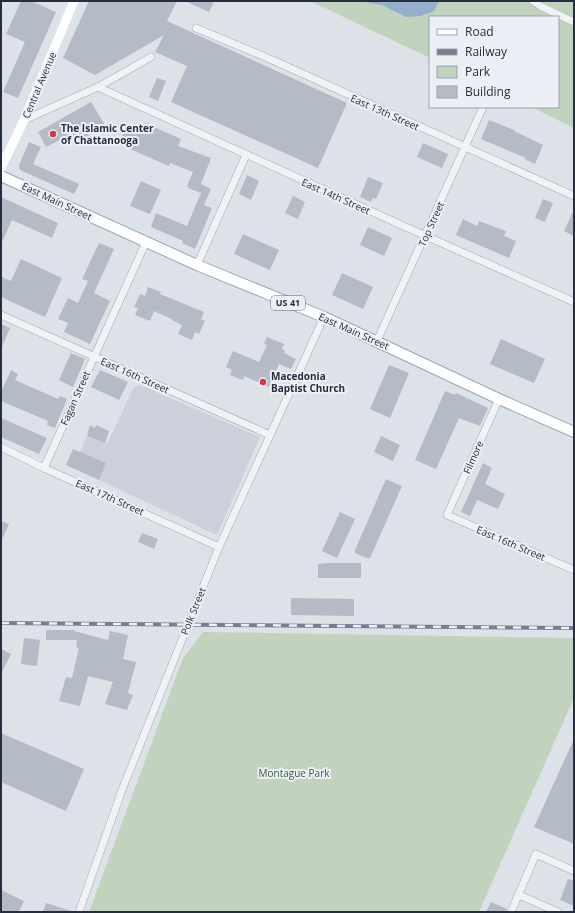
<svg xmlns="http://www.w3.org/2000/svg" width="575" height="913" viewBox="0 0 575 913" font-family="'Open Sans',sans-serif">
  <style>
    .built { fill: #cbd0db }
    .green { fill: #c2d3bd }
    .water { fill: #94aecc }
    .building { fill: #b4bac6 }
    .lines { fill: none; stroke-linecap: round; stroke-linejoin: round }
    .minor-casing { stroke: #a2a8b2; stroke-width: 8 }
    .primary-casing { stroke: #9ba5b5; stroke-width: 12 }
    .minor { stroke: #f0f2f6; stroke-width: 7 }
    .secondary { stroke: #fff; stroke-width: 9 }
    .primary { stroke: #fff; stroke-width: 10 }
    .rail-casing { stroke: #757f93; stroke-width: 4 }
    .rail { stroke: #ecf0f6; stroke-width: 2.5; stroke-dasharray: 8; stroke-linecap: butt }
    .poi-dot { fill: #db3448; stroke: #ecf0f6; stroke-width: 1.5 }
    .labels { text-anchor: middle; stroke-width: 4; stroke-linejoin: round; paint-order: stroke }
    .shield { fill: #ecf0f6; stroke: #616877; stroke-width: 1 }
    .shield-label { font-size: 9px; font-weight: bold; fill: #252e40 }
    .street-label { font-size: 10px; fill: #252e40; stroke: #ecf0f6 }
    .poi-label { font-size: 10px; font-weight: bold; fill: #252e40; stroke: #ecf0f6; text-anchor: start }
    .park-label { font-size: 10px; fill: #385e31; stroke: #ecf0f6 }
  </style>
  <rect width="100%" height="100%" fill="#dde1e8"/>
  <path class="built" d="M140 385 260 437 217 535 99 480 106 463 80 452 87 436 107 444 134 387Z"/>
  <g class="green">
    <path d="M310 1H574V128L531 107H558V17H430V58Z"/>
    <path d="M203 632 574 638V698L479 912H89L183 658Z"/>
  </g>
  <path class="water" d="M359 1H439L434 11 420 16 406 17 382 5Z"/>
  <g class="building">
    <path d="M21 1H31L56 12 18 98 3 92 25 42 6 34Z"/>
    <path d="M89 1H177L167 21 347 103 318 168 171 102 187 66 155 52 164 35 95 75 63 58Z"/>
    <path d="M185 1H214L209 12Z"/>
    <path d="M157 78 166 81 158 101 149 97Z"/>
    <path d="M91 102 105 125 88 134 89 136 75 144 70 135 46 147 38 132Z"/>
    <path d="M489 120 514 130V131L543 145 535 164 525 159 526 158 481 139Z"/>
    <path d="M145 123 181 139 178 146 211 158 201 184 211 189 204 205 212 208 195 249 182 243 183 241 151 227 156 213 187 226 201 193 188 188 189 187 187 186 193 172 170 163 169 166 119 144 127 124 141 130Z"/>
    <path d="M29 142 41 147 33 164 79 184 74 194 20 170 19 165Z"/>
    <path d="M423 143 448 154 442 168 417 157Z"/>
    <path d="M247 175 259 181 251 200 239 194Z"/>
    <path d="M368 177 383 183 376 199 373 198 371 202 360 197Z"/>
    <path d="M141 181 161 190 150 214 130 206Z"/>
    <path d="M293 196 305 202 298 219 285 213Z"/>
    <path d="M1 197 58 223 52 238 12 220 1 244Z"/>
    <path d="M543 199 553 203 545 222 535 218Z"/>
    <path d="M574 209V236L564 231Z"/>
    <path d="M463 219 477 226 479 221 506 231 504 236 516 241 509 258 456 235Z"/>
    <path d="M368 227 392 238 384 256 360 245Z"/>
    <path d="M243 234 279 250 270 270 234 254Z"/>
    <path d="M99 243 114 249 94 293 110 301 90 344 64 332 68 323 58 319 68 298 78 303 88 281 82 279Z"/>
    <path d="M21 259 62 278 45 317 1 297V277L11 281Z"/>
    <path d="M342 273 373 287 363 309 332 295Z"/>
    <path d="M148 287 161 292 160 294 204 312 201 319 205 321 199 334 195 332 192 340 178 334 182 325 172 320V319L154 311 150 321 135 315 138 308 134 307 140 294 145 296Z"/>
    <path d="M1 324 10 328 1 349Z"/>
    <path d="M267 337 284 344 282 349 285 351 284 353 296 359 291 369 279 364 269 387 244 376 243 380 230 375 232 370 226 367 233 351 259 362 267 345 264 344Z"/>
    <path d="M501 339 545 359 534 383 490 364Z"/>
    <path d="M71 353 85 359 73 387 59 380Z"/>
    <path d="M389 365 409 373 390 418 370 409Z"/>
    <path d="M11 370 18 374 15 380 58 399 60 396 67 399 55 428 47 425 48 421 1 401V392Z"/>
    <path d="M100 370 128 382 119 400 91 387Z"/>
    <path d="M445 391 455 395 456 393 488 408 480 426 459 418 436 469 415 460Z"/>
    <path d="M1 418 47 438 39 454 1 437Z"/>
    <path d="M90 425 95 428 96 425 109 431 105 443 87 436Z"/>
    <path d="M381 436 400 445 393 461 374 452Z"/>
    <path d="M73 449 106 463 99 480 66 465Z"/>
    <path d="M483 463 492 468 485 484 505 494 498 509 477 500 470 516 461 512Z"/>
    <path d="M386 479 402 486 370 558H367L355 553V550Z"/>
    <path d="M340 512 355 519 337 558 322 551Z"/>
    <path d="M1 521 9 524 1 542Z"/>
    <path d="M142 533 158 539 154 549 138 542Z"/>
    <path d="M330 563H361V578H318V564Z"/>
    <path d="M291 598 354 599V616L291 615Z"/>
    <path d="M46 630H74V631L108 640 110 631 128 635 123 659 136 662 128 693 133 695 127 710 105 704 113 682 88 676 80 706 59 701 66 677 72 678 79 648 76 647 77 640H46Z"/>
    <path d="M24 638 40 640 37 666 21 664Z"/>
    <path d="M1 649 11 654 1 674Z"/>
    <path d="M1 733 84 769 66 811 1 782Z"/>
    <path d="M574 739V844L534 827Z"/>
    <path d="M568 879 574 881V906L560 900Z"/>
    <path d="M1 890 24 901 19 912H1Z"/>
    <path d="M491 902 507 909 506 912H486Z"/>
    <path d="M46 903 71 911V912H43Z"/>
  </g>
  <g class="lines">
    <g class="minor-casing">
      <g id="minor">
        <path d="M533 1 540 6 574 22"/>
        <path d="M196 28 270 59 574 196"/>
        <path d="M98 87 419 233 574 302"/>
        <path d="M24 120 98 87 151 57"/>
        <path d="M197 265 246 155"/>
        <path d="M1 315 270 435"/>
        <path d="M377 341 483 107"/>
        <path d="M499 399 447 515 574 570"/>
        <path d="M1 447 44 468 219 547"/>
        <path d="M44 468 146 242"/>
        <path d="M519 895 558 912"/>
        <path d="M79 912 122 790 219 547 324 317"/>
        <path d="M511 912 536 854 574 871"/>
      </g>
    </g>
    <g class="primary-casing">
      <path id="primary" d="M1 176 197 265 324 317 499 399 574 432"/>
    </g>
    <use href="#minor" class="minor"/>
    <path class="secondary" d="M1 168 24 120 74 1"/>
    <use href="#primary" class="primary"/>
    <g class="rail-casing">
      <path id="rail" d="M1 623 574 628"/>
    </g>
    <use href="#rail" class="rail"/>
  </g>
  <g class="poi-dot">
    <circle cx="53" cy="134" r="4"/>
    <circle cx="263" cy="382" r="4"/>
  </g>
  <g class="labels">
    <rect class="shield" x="271" y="296" width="34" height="14" rx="3"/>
    <g class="shield-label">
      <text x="288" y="306">US 41</text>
    </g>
    <g class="street-label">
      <text transform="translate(39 85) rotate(-67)" y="4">Central Avenue</text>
      <text transform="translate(385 112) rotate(24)" y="4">East 13th Street</text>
      <text transform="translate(336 196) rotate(24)" y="4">East 14th Street</text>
      <text transform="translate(57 201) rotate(25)" y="4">East Main Street</text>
      <text transform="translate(431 224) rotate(-66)" y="4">Top Street</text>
      <text transform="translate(354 331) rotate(24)" y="4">East Main Street</text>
      <text transform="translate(135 375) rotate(24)" y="4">East 16th Street</text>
      <text transform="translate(75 398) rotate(-66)" y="4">Fagan Street</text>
      <text transform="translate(473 457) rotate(-66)" y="4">Filmore</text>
      <text transform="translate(110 497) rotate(24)" y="4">East 17th Street</text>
      <text transform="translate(511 543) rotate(23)" y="4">East 16th Street</text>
      <text transform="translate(193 611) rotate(-68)" y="4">Polk Street</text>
    </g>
    <g class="poi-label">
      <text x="61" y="132">The Islamic Center<tspan x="61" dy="12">of Chattanooga</tspan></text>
      <text x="271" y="380">Macedonia<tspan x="271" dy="12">Baptist Church</tspan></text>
    </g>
    <g class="park-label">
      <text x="294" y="777">Montague Park</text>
    </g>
  </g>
  <rect width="575" height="913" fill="none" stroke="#252e40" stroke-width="4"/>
  <rect x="429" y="16" width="130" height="92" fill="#ecf0f6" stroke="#9ca2ad"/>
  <rect x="437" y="29" width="20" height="6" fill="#ffffff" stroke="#9ca2ad"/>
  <text x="465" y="36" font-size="12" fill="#252e40">Road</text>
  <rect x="437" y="49" width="20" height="6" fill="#757f93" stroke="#9ca2ad"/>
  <text x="465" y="56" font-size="12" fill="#252e40">Railway</text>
  <rect x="437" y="66" width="20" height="12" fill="#c2d3bd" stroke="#9ca2ad"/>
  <text x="465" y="76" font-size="12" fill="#252e40">Park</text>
  <rect x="437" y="86" width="20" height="12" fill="#b4bac6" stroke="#9ca2ad"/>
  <text x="465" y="96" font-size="12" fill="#252e40">Building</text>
</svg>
